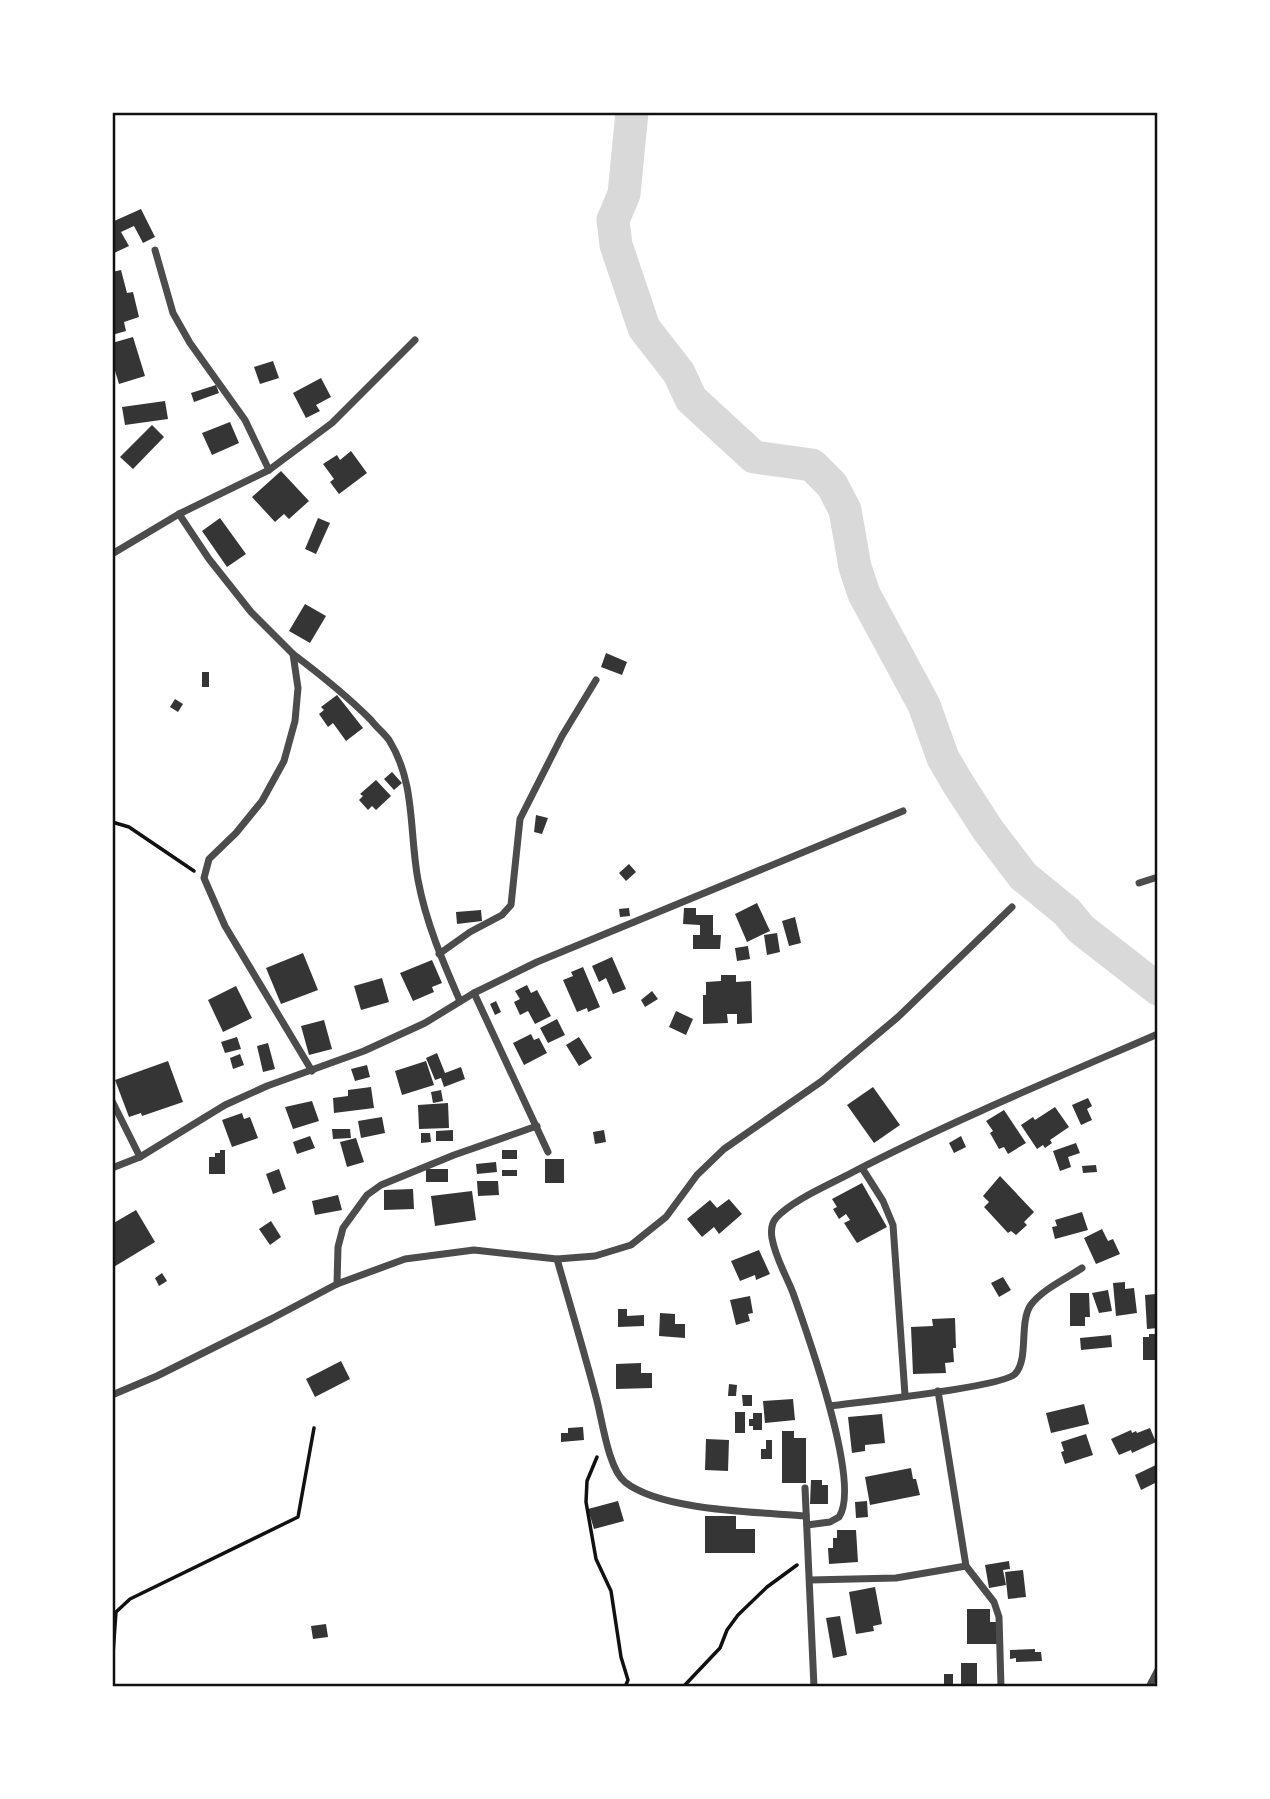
<svg xmlns="http://www.w3.org/2000/svg" width="1270" height="1799" viewBox="0 0 1270 1799" font-family="Quicksand,sans-serif">
  <style>
    .lines { fill: none; stroke-linecap: round; stroke-linejoin: round }
    .river { stroke: #d9d9d9; stroke-width: 33 }
    .building { fill: #353535 }
    .path { stroke: #111; stroke-width: 3.5 }
    .minor { stroke: #4c4c4c; stroke-width: 7 }
    .neatline { fill: none; stroke: #111; stroke-width: 2.5 }
  </style>
  <rect width="100%" height="100%" fill="#fff"/>
  <g class="lines">
    <path class="river" d="M632 112 624 194 613 220 616 245 644 328 679 373 691 399 754 457 812 465 832 485 845 510 855 567 864 594 924 705 943 758 957 782 988 830 1023 876 1067 912 1081 929 1158 989"/>
  </g>
  <g class="building">
    <path d="M141 209 155 237 143 243 134 226 121 232 129 246 112 254V222Z"/>
    <path d="M121 270 127 293 133 292 139 317 124 322 126 331 112 335V272Z"/>
    <path d="M133 337 145 376 119 384 112 361V343Z"/>
    <path d="M273 361 279 378 260 384 254 367Z"/>
    <path d="M321 378 331 397 316 405 320 411 306 418 293 393Z"/>
    <path d="M216 385 219 393 194 402 191 393Z"/>
    <path d="M165 401 168 419 125 425 122 407Z"/>
    <path d="M230 422 239 443 212 455 202 433Z"/>
    <path d="M152 425 164 437 133 469 120 457Z"/>
    <path d="M351 451 367 473 339 494 330 482 334 479 323 464 337 455 340 460Z"/>
    <path d="M281 471 309 501 289 519 284 514 275 522 252 497Z"/>
    <path d="M220 518 246 554 227 567 202 531Z"/>
    <path d="M318 518 330 523 316 554 305 549Z"/>
    <path d="M305 604 326 616 310 643 289 631Z"/>
    <path d="M606 653 627 662 622 675 601 667Z"/>
    <rect x="202" y="672" width="7" height="15"/>
    <path d="M337 695 363 728 346 741 333 723 328 727 319 714 324 710 321 707Z"/>
    <path d="M175 699 183 704 178 712 170 707Z"/>
    <path d="M392 772 402 783 394 790 384 779Z"/>
    <path d="M376 780 391 796 376 810 372 806 368 810 359 800 363 796 360 794Z"/>
    <path d="M536 815 548 818 542 834 534 832Z"/>
    <path d="M629 864 636 872 626 881 619 873Z"/>
    <path d="M757 903 770 931 747 942 735 914Z"/>
    <path d="M629 908 630 916 620 917 619 909Z"/>
    <path d="M684 908H696V915H713V935H721L720 949H693V935H700V925L683 924Z"/>
    <path d="M481 910 482 921 457 924 456 912Z"/>
    <path d="M795 917 801 943 789 946 782 921Z"/>
    <path d="M777 933 780 952 767 955 764 935Z"/>
    <path d="M748 946 750 959 737 961 735 948Z"/>
    <path d="M303 953 318 990 281 1004 266 968Z"/>
    <path d="M612 957 626 989 613 994 606 978 599 982 592 966Z"/>
    <path d="M432 960 442 983 432 987 434 992 413 1001 400 973Z"/>
    <path d="M583 967 600 1007 588 1012 587 1008 577 1012 563 980 573 976 571 972Z"/>
    <path d="M721 975H736V982L751 981 752 1023 737 1024V1014H727L728 1023 703 1024V995H706V982L721 981Z"/>
    <path d="M382 978 389 1002 361 1010 354 986Z"/>
    <path d="M527 985 531 993 537 990 551 1016 535 1024 528 1011 520 1015 514 1002 520 999 515 991Z"/>
    <path d="M236 986 252 1018 223 1032 208 1000Z"/>
    <path d="M652 991 658 999 645 1007 641 1000Z"/>
    <path d="M496 1001 501 1012 495 1015 490 1004Z"/>
    <path d="M676 1011 693 1019 686 1035 669 1027Z"/>
    <path d="M557 1019 565 1035 548 1043 540 1028Z"/>
    <path d="M324 1020 332 1049 309 1055 301 1026Z"/>
    <path d="M531 1034 534 1040 539 1038 547 1053 524 1065 513 1043Z"/>
    <path d="M237 1037 241 1049 225 1053 221 1042Z"/>
    <path d="M579 1037 592 1058 579 1066 566 1045Z"/>
    <path d="M268 1043 275 1069 263 1072 257 1046Z"/>
    <path d="M437 1053 445 1073 461 1067 465 1079 444 1087 441 1078 435 1080 426 1058Z"/>
    <path d="M240 1054 244 1065 233 1069 230 1058Z"/>
    <path d="M168 1061 183 1102 142 1116 141 1113 129 1117 115 1080Z"/>
    <path d="M426 1061 434 1085 402 1095 395 1071Z"/>
    <path d="M367 1065 370 1077 355 1081 351 1069Z"/>
    <path d="M371 1087 374 1108 334 1113 333 1098 348 1096V1090Z"/>
    <path d="M873 1087 900 1125 874 1143 847 1105Z"/>
    <path d="M441 1090 443 1101 433 1103 431 1092Z"/>
    <path d="M1088 1098 1092 1106 1087 1109 1092 1120 1081 1125 1072 1105Z"/>
    <path d="M312 1101 319 1121 293 1129 285 1107Z"/>
    <path d="M448 1103 449 1128 419 1129 418 1105Z"/>
    <path d="M1055 1107 1069 1127 1050 1140 1052 1143 1045 1148 1043 1145 1037 1149 1021 1125 1033 1117 1035 1120Z"/>
    <path d="M1004 1110 1026 1143 1008 1154 1004 1147 999 1149 990 1133 993 1131 986 1121Z"/>
    <path d="M242 1113 244 1119 250 1117 258 1138 232 1147 222 1120Z"/>
    <path d="M382 1117 385 1133 361 1138 358 1121Z"/>
    <path d="M332 1129H350L351 1138 333 1139Z"/>
    <path d="M453 1130V1141H436V1131Z"/>
    <path d="M604 1130 606 1142 595 1144 593 1132Z"/>
    <path d="M421 1133H430L431 1142 421 1143Z"/>
    <path d="M310 1136 315 1148 297 1154 293 1142Z"/>
    <path d="M961 1136 966 1147 954 1153 949 1143Z"/>
    <path d="M356 1138 364 1162 347 1167 340 1142Z"/>
    <path d="M1076 1143 1080 1153 1068 1157 1071 1167 1060 1171 1053 1151Z"/>
    <path d="M220 1150H225V1174H209V1157H215V1153H220Z"/>
    <rect x="502" y="1150" width="15" height="9"/>
    <rect x="545" y="1159" width="19" height="24"/>
    <path d="M496 1162 497 1172 477 1174 476 1164Z"/>
    <path d="M1096 1165 1097 1172 1083 1173 1082 1166Z"/>
    <path d="M279 1169 286 1189 273 1194 266 1174Z"/>
    <rect x="426" y="1169" width="22" height="13"/>
    <rect x="502" y="1170" width="15" height="6"/>
    <path d="M1000 1176 1034 1212 1024 1222 1027 1225 1016 1235 1011 1231 1008 1233 984 1207 989 1202 983 1196Z"/>
    <path d="M477 1181H498L499 1195 478 1196Z"/>
    <path d="M862 1183 887 1227 857 1243 844 1223 850 1220 846 1214 839 1219 833 1209 837 1207 832 1199Z"/>
    <path d="M413 1189 414 1209 384 1210V1190Z"/>
    <path d="M472 1191 476 1220 435 1226 431 1196Z"/>
    <path d="M338 1195 342 1210 315 1215 312 1201Z"/>
    <path d="M729 1199 742 1214 719 1234 714 1227 702 1237 687 1219 710 1200 717 1208Z"/>
    <path d="M136 1210 155 1242 112 1268V1224Z"/>
    <path d="M1082 1212 1088 1230 1055 1239 1052 1227 1057 1226 1055 1220Z"/>
    <path d="M271 1221 281 1237 270 1245 259 1229Z"/>
    <path d="M1102 1229 1108 1241 1113 1239 1120 1254 1096 1264 1084 1238Z"/>
    <path d="M759 1250 770 1274 756 1280 755 1275 740 1281 731 1261Z"/>
    <path d="M162 1273 167 1281 159 1286 155 1278Z"/>
    <path d="M1003 1277 1011 1290 999 1297 991 1283Z"/>
    <path d="M1125 1282V1289L1134 1288 1137 1313 1116 1316 1113 1283Z"/>
    <path d="M1108 1290 1112 1311 1099 1313 1092 1293Z"/>
    <path d="M1070 1293H1089L1090 1317H1085V1326H1070Z"/>
    <path d="M1156 1294 1158 1328 1147 1329 1145 1295Z"/>
    <path d="M750 1296 753 1313 748 1314 750 1321 736 1325 730 1300Z"/>
    <path d="M618 1309H627V1316L644 1315V1326L618 1327Z"/>
    <path d="M660 1313 675 1314V1324H685V1338L659 1336Z"/>
    <path d="M955 1318 956 1348H953L954 1362 945 1363 946 1373 913 1374 911 1327 933 1326 932 1319Z"/>
    <path d="M1149 1334H1158V1360H1143V1337H1149Z"/>
    <path d="M1111 1335 1112 1347 1081 1350 1080 1338Z"/>
    <path d="M341 1361 350 1379 315 1397 306 1379Z"/>
    <path d="M641 1363V1373H652V1388L616 1389V1364Z"/>
    <path d="M729 1384 737 1385 736 1396H728Z"/>
    <path d="M742 1395H752V1406H743Z"/>
    <path d="M793 1399 795 1420 765 1423 763 1401Z"/>
    <path d="M1084 1404 1089 1424 1051 1433 1046 1413Z"/>
    <rect x="735" y="1412" width="10" height="21"/>
    <path d="M753 1413H762V1430H753V1426H749V1419H753Z"/>
    <path d="M882 1414 885 1443 865 1445V1451L852 1453 848 1417Z"/>
    <path d="M583 1427 584 1440 561 1442V1433H568V1428Z"/>
    <path d="M1150 1428 1156 1442 1132 1453 1131 1450 1119 1455 1111 1439 1131 1430 1132 1433 1136 1431 1137 1433Z"/>
    <path d="M782 1431H794V1438H806V1483H782Z"/>
    <path d="M1086 1434 1093 1455 1065 1464 1061 1452 1064 1451 1061 1442Z"/>
    <path d="M706 1439 729 1440 728 1471 705 1470Z"/>
    <path d="M766 1440H772V1459H761V1449H766Z"/>
    <path d="M1158 1464V1490L1155 1483 1141 1490 1135 1475Z"/>
    <path d="M911 1468 913 1479H916L920 1495 870 1505 865 1477Z"/>
    <path d="M811 1480H822V1485H828V1504H810Z"/>
    <path d="M618 1501 624 1521 594 1529 588 1509Z"/>
    <path d="M867 1501 868 1517 856 1518 855 1502Z"/>
    <path d="M705 1516H736V1529H755V1553H705Z"/>
    <path d="M837 1530H856L858 1562 829 1564 828 1548H833V1538H837Z"/>
    <path d="M1009 1561 1010 1569 1003 1570 1006 1585 989 1588 985 1565Z"/>
    <path d="M1023 1570 1026 1597 1008 1599 1005 1572Z"/>
    <path d="M875 1587 882 1624 873 1626 874 1631 856 1634 849 1592Z"/>
    <path d="M967 1609H990V1622H997V1644H967Z"/>
    <path d="M840 1616 847 1655 833 1658 826 1618Z"/>
    <path d="M326 1624 328 1637 313 1639 311 1626Z"/>
    <path d="M1035 1649V1652H1041L1042 1661 1016 1662V1658L1010 1659V1650Z"/>
    <rect x="961" y="1663" width="16" height="24"/>
    <rect x="944" y="1674" width="9" height="13"/>
  </g>
  <g class="lines">
    <g class="path">
      <path d="M112 822 129 827 194 871"/>
      <path d="M597 1457 587 1481 586 1502 596 1559 611 1591 621 1657 628 1680 625 1687"/>
      <path d="M112 1668 116 1612 130 1599 298 1517 314 1428"/>
      <path d="M683 1687 720 1648 727 1630 738 1615 767 1587 797 1565"/>
    </g>
    <g class="minor">
      <path d="M155 250 173 313 190 343 245 420 269 470"/>
      <path d="M179 514 209 559 251 612 293 654 298 688 295 721 284 761 262 801 236 833 209 859 204 878 225 926 312 1071"/>
      <path d="M112 554 179 514 269 470 332 423 415 340"/>
      <path d="M293 654C321 675 347 696 371 720 376 727 384 733 389 740 416 783 409 832 418 880 426 923 443 962 460 1001"/>
      <path d="M1139 883 1158 877"/>
      <path d="M439 954 470 932 502 915 511 905 520 819 562 736 596 680"/>
      <path d="M474 993 548 1152"/>
      <path d="M112 1101 140 1157"/>
      <path d="M112 1168 140 1157 225 1105 267 1086 364 1051 425 1023 474 993 537 962 903 811"/>
      <path d="M862 1168 883 1201 893 1225 905 1395"/>
      <path d="M557 1259C570 1305 584 1351 596 1397 602 1418 608 1469 625 1482 661 1511 759 1512 806 1516"/>
      <path d="M337 1284 338 1247 343 1228 367 1195 381 1185 454 1155 537 1126"/>
      <path d="M938 1391 966 1566 994 1602 999 1617 1001 1687"/>
      <path d="M112 1395 157 1376 271 1319 337 1284 405 1259 474 1250 557 1259 595 1256 631 1245 666 1217 697 1175 724 1149 822 1081 842 1064 898 1017 1012 907"/>
      <path d="M830 1406C859 1402 1003 1387 1015 1374 1029 1359 1019 1325 1030 1306 1041 1290 1067 1278 1082 1268"/>
      <path d="M805 1488 814 1687"/>
      <path d="M807 1525 830 1522 839 1517C862 1484 807 1333 793 1293 786 1275 775 1257 772 1238 771 1232 771 1224 776 1218 792 1200 831 1184 853 1172 952 1121 1056 1078 1158 1034"/>
      <path d="M810 1580 896 1578 966 1566"/>
      <path d="M1149 1687 1158 1670"/>
    </g>
  </g>
  <rect width="1270" height="1799" fill="none" stroke="#ffffff" stroke-width="228"/>
  <rect x="114" y="114" width="1042" height="1571" class="neatline"/>
</svg>
